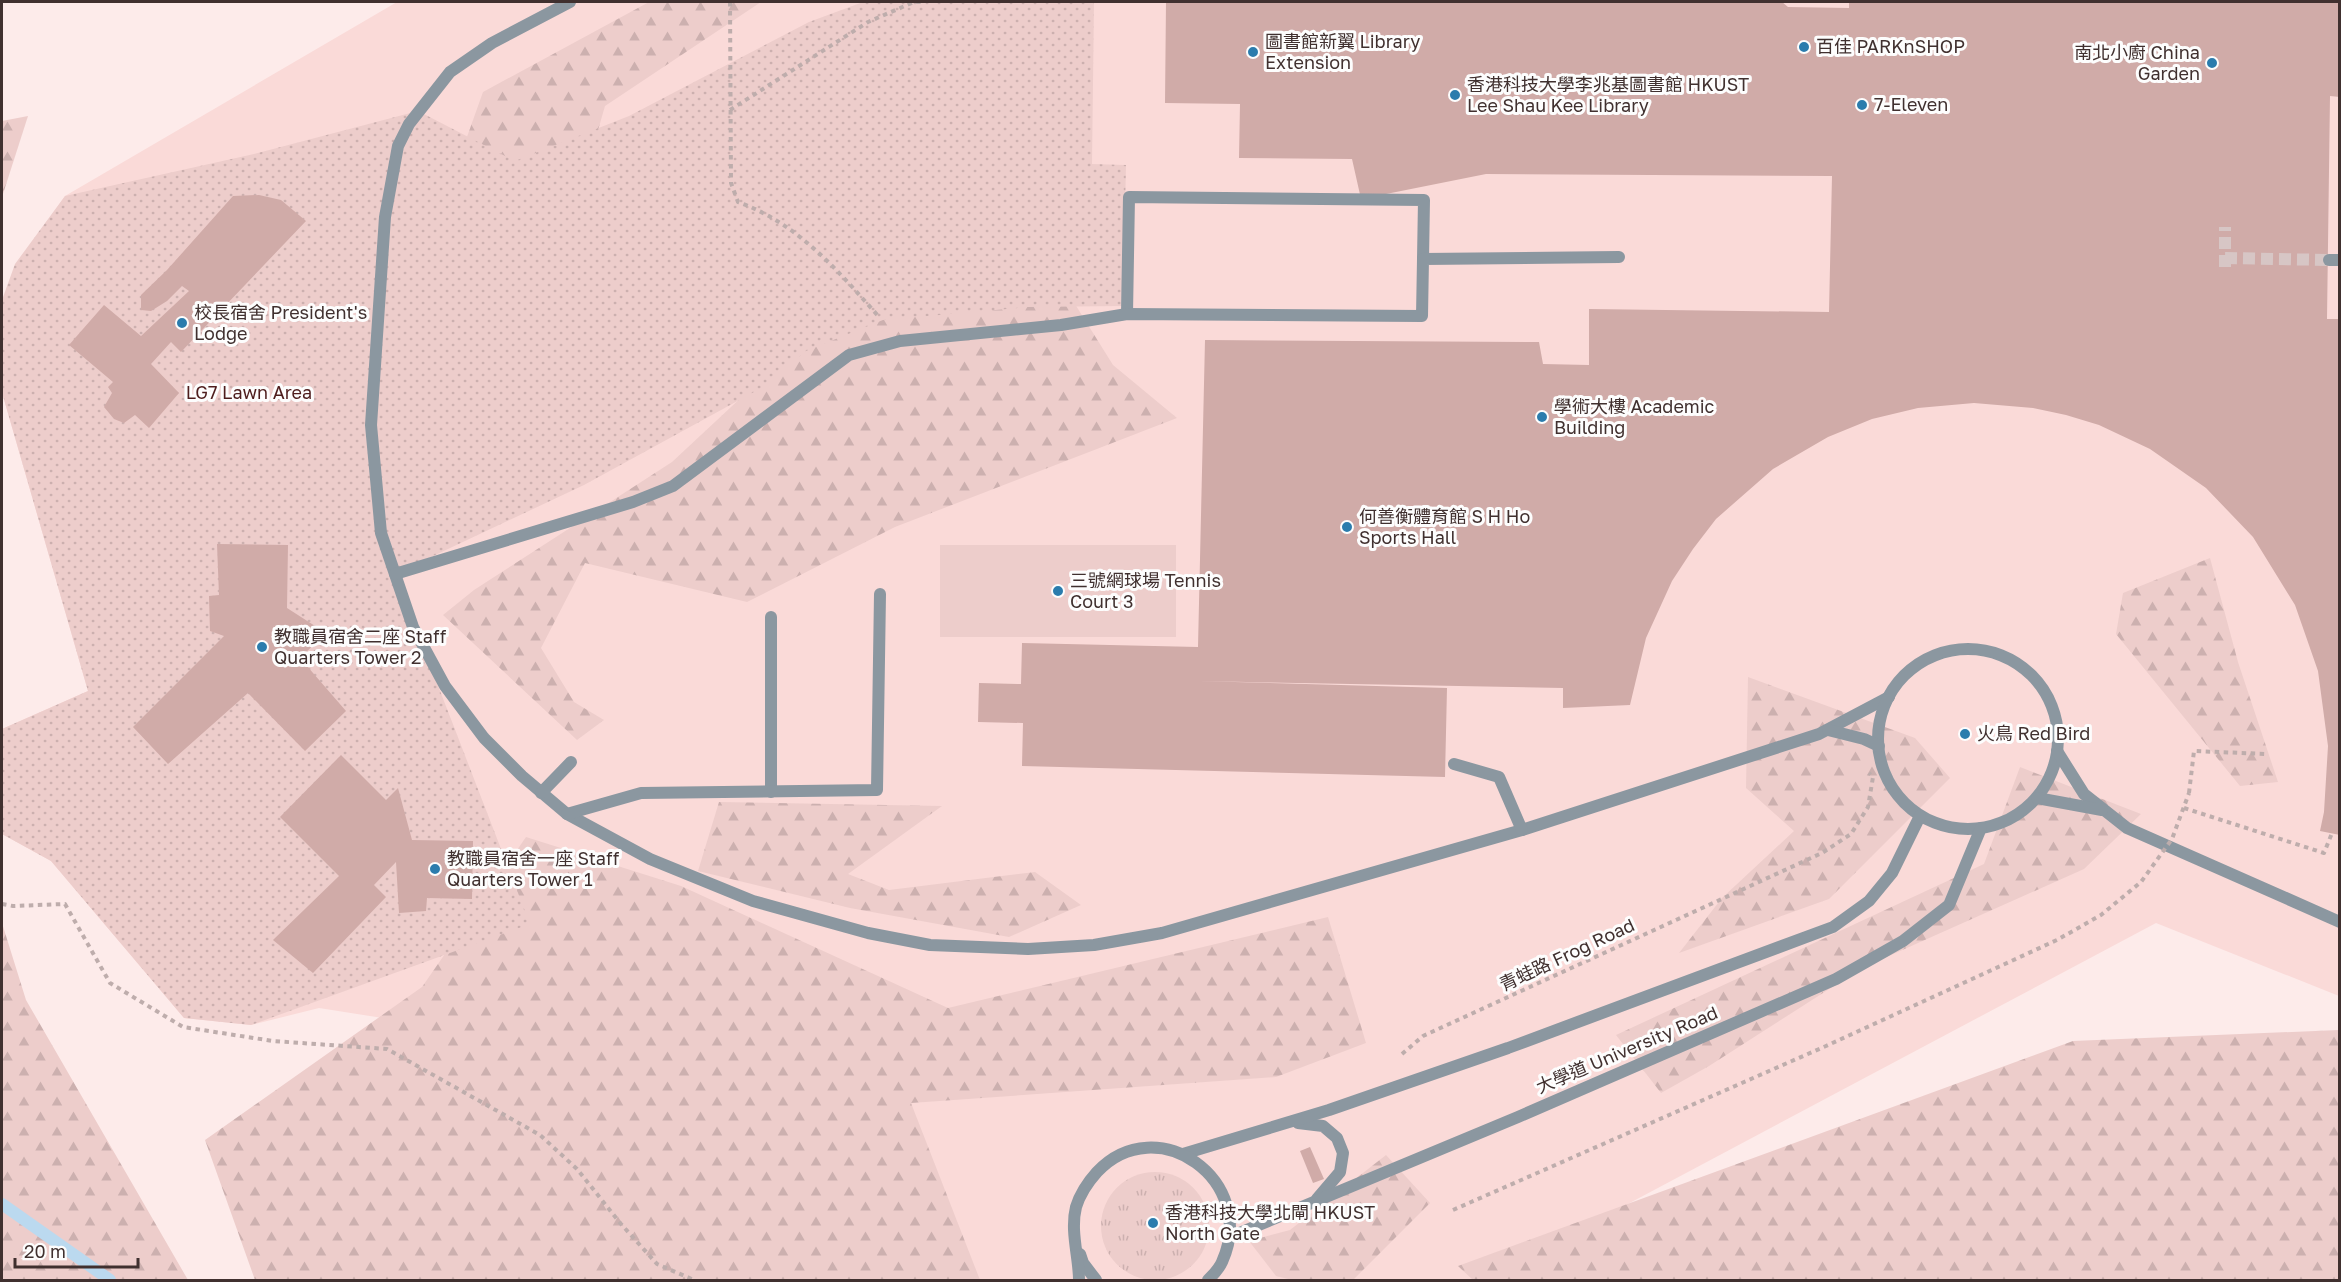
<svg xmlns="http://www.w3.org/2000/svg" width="2341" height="1282" viewBox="0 0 2341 1282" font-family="'Golos Text','Noto Sans TC',sans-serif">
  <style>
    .built { fill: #fadad8 }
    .grass { fill: url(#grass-tufts) }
    .forest { fill: url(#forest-firs) }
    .park { fill: url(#park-dots) }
    .pitch { fill: #edcdcb }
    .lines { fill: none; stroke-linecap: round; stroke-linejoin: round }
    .stream { stroke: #bbd9ef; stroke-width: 12 }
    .building { fill: #d0aba8 }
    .pedestrian-tunnel { stroke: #d7c6c5; stroke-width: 12; stroke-dasharray: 12 6; stroke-linecap: butt }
    .path { stroke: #beadac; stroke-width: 4; stroke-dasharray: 4.5 4.5; stroke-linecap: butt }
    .service { stroke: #8b97a0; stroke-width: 12 }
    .pedestrian { stroke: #8b97a0; stroke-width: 12 }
    .minor { stroke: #8b97a0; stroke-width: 12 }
    .path-bridge { stroke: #beadac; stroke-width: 4; stroke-dasharray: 4.5 4.5; stroke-linecap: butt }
    .poi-dot { fill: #2b7cad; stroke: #fdfdfd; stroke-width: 2 }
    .labels { text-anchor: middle; stroke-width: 6; stroke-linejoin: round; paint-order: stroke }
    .poi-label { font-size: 18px; fill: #40302f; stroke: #fdfdfd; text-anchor: start }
    .park-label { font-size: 18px; fill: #4e1d1d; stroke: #fdfdfd }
    .street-label { font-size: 18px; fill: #40302f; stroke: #fdfdfd }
  </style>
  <defs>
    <pattern id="grass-tufts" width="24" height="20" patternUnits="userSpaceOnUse" patternTransform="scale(1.5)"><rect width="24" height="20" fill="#edcdcb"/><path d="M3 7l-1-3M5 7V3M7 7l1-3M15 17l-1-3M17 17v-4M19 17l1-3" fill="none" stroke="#ccb0af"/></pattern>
    <pattern id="forest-firs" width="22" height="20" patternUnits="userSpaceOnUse" patternTransform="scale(1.5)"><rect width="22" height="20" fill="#edcdcb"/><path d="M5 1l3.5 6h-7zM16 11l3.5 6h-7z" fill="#ccb0af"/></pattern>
    <pattern id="park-dots" width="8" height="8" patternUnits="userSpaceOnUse" patternTransform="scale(1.5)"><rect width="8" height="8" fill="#edcdcb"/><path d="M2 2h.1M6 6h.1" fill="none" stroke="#ccb0af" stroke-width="1.8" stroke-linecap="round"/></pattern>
  </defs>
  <rect width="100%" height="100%" fill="#fdebea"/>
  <path class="built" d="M397 2H2339V996L2156 923 1485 1280H707L408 1022 319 1008 251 1025 184 1018 51 861 2 834V729L88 691 3 396 2 300 40 232 65 196Z"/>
  <circle class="grass" cx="1155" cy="1226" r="54"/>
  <g class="forest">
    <path d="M649 2H761L605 106 553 286 416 280 483 92Z"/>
    <path d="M28 116 2 197V121Z"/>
    <path d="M1050 264 1113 365 1177 418 895 527 747 602 585 563 541 648 574 702 604 720 577 740 443 615 474 590 672 462 832 313Z"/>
    <path d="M2210 558 2238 662 2278 782 2240 786 2116 634 2123 593Z"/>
    <path d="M1748 677 1915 738 1950 778 1829 899 1679 953 1722 898 1794 831 1746 788Z"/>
    <path d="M2020 767 2141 814 2084 869 1862 968 1709 1066 1661 1093 1616 1035 1984 864Z"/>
    <path d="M719 802 942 806 848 874 889 890 1035 872 1081 905 1009 937 850 908 698 871Z"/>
    <path d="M526 837 681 886 948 1008 1328 917 1366 1043 1276 1077 911 1103 980 1280H255L205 1140 422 987Z"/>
    <path d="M2 923 26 1000 188 1280H2Z"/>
    <path d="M2339 1030V1280H1473L1458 1266 2073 1041Z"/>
    <path d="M1386 1155 1430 1203 1353 1280H1292L1276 1276 1249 1241 1290 1230Z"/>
  </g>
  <path class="park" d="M863 2H1094L1092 164 1126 165 1123 306 1028 307 883 320 806 351 765 386 584 485 395 574 530 924 251 1025 184 1018 51 861 2 834V729L88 691 3 396 2 384V300L15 264 65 196 254 154 418 111 515 161 629 116 809 22Z"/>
  <rect class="pitch" x="940" y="545" width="236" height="92"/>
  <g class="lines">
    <path class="stream" d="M2 1204 110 1280"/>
  </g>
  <g class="building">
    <path d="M1166 2H1782L1788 7 1849 8V2H2340V97L2330 96 2327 319H2340V835L2320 831 2324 812 2328 746 2318 671 2295 605 2253 537 2206 488 2150 449 2099 425 2066 415 2033 408 1974 403 1918 408 1872 419 1828 437 1773 469 1716 519 1693 549 1672 581 1646 638 1630 705 1563 708V688L1197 681 1447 688 1445 777 1022 766 1023 723 978 722 979 683 1021 684 1022 643 1198 647 1205 340 1539 342 1543 364 1589 365V309L1829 312 1832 176 1486 174 1361 199 1352 159 1239 158 1240 104 1165 103Z"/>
    <path d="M259 195 281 200 306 221 181 352 171 342 151 364 179 393 149 428 135 415 124 423 114 419 104 407 112 393 108 387 113 382 69 345 104 305 141 336 189 291 182 286 167 301 151 311 141 310V295L167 270 233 196Z"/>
    <path d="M217 544 288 545 287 608 326 633 300 658 346 711 305 751 248 693 168 764 133 727 224 636 210 631 209 596 219 595Z"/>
    <path d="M341 755 386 800 398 788 412 840 473 841 472 899 427 898 426 911 399 913 396 862 374 885 386 897 313 973 273 940 339 876 280 817Z"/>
    <path d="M1310 1147 1324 1179 1313 1183 1300 1151Z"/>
  </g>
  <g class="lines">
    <g class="pedestrian-tunnel">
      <path d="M2225 258 2329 260"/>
      <path d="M2225 267V227"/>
    </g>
    <g class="path">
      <path d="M730 2 731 183 738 202C799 224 838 271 880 318"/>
      <path d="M730 110 868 22 914 2H921"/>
      <path d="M2189 793 2194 751 2267 754"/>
      <path d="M2184 808 2324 853 2332 833"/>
      <path d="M2 904 13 906 65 904 110 983 183 1027 273 1041 387 1049 540 1135 577 1169 621 1224 657 1264 694 1280"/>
      <path d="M1402 1054 1423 1036 1822 853 1851 834 1868 807 1873 777 1869 773"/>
    </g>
    <g class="service">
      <path d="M570 2 492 43 450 72 409 124 398 146 385 217 371 425 381 533 413 627 445 686 484 738 522 776 567 814 650 859 753 901 868 933 930 945 1028 949 1094 945 1162 933 1522 830 1819 734 1889 697"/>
      <path d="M1127 314 1129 197 1424 200 1423 259"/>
      <path d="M395 574 633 502 673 486 849 355 900 341 1061 325 1127 314 1422 316 1423 259 1619 257"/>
      <path d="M771 617V792"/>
      <circle cx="1968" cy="739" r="90"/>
      <path d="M1828 730 1864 739 1879 746"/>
      <path d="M2057 751 2084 794 2127 828 2340 922"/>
      <path d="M1454 764 1499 777 1522 830"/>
      <path d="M541 793 571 762"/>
      <path d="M2037 798 2102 810"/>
      <path d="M567 814 641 793 877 790 880 594"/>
      <path d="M1298 1123 1323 1126 1337 1138 1343 1153 1340 1172 1317 1199"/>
      <path d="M1183 1154 1329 1110 1508 1048 1833 927 1869 901 1892 873 1920 816"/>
      <path d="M1230 1237 1518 1117 1836 979 1903 941 1949 905 1981 828"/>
    </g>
    <path class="pedestrian" d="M2329 260H2340"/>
    <g class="minor">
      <path d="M1080 1254 1083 1263 1096 1280"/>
      <path d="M1079 1280C1079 1257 1070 1231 1076 1207 1080 1194 1088 1182 1097 1172 1157 1108 1259 1181 1222 1262 1219 1269 1213 1275 1208 1280"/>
    </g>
    <path class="path-bridge" d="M1453 1210 1826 1046 2057 940 2101 915 2141 882 2172 839 2189 793"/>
  </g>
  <g class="poi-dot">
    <circle cx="1804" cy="47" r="6"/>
    <circle cx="1253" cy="52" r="6"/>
    <circle cx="2212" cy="63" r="6"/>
    <circle cx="1455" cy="95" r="6"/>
    <circle cx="1862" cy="105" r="6"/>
    <circle cx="182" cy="323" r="6"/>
    <circle cx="1542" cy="417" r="6"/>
    <circle cx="1347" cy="527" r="6"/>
    <circle cx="1058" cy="591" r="6"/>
    <circle cx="262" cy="647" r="6"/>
    <circle cx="1965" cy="734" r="6"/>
    <circle cx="435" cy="869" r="6"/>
    <circle cx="1153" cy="1223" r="6"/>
  </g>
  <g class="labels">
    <g class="poi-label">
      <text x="1265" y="48">圖書館新翼 Library<tspan x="1265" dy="21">Extension</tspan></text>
      <text x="1816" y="53">百佳 PARKnSHOP</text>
      <text x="2200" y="59" text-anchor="end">南北小廚 China<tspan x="2200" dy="21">Garden</tspan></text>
      <text x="1467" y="91">香港科技大學李兆基圖書館 HKUST<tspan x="1467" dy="21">Lee Shau Kee Library</tspan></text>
      <text x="1874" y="111">7-Eleven</text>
      <text x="194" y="319">校長宿舍 President's<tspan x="194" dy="21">Lodge</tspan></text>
      <text x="1554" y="413">學術大樓 Academic<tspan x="1554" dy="21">Building</tspan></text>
      <text x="1359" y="523">何善衡體育館 S H Ho<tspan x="1359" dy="21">Sports Hall</tspan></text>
      <text x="1070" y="587">三號網球場 Tennis<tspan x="1070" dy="21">Court 3</tspan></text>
      <text x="274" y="643">教職員宿舍二座 Staff<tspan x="274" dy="21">Quarters Tower 2</tspan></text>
      <text x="1977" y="740">火鳥 Red Bird</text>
      <text x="447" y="865">教職員宿舍一座 Staff<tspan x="447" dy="21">Quarters Tower 1</tspan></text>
      <text x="1165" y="1219">香港科技大學北閘 HKUST<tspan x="1165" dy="21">North Gate</tspan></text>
    </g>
    <g class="park-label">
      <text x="249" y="399">LG7 Lawn Area</text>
    </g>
    <g class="street-label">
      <text transform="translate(1567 955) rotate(-25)" y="6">青蛙路 Frog Road</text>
      <text transform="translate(1627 1050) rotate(-23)" y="6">大學道 University Road</text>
    </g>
  </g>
  <rect width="2341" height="1282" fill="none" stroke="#40302f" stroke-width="6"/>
  <path d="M15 1258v9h123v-9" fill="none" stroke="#40302f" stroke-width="3"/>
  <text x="24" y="1258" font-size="18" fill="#40302f" stroke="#fdfdfd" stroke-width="4.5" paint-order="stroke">20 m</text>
</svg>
